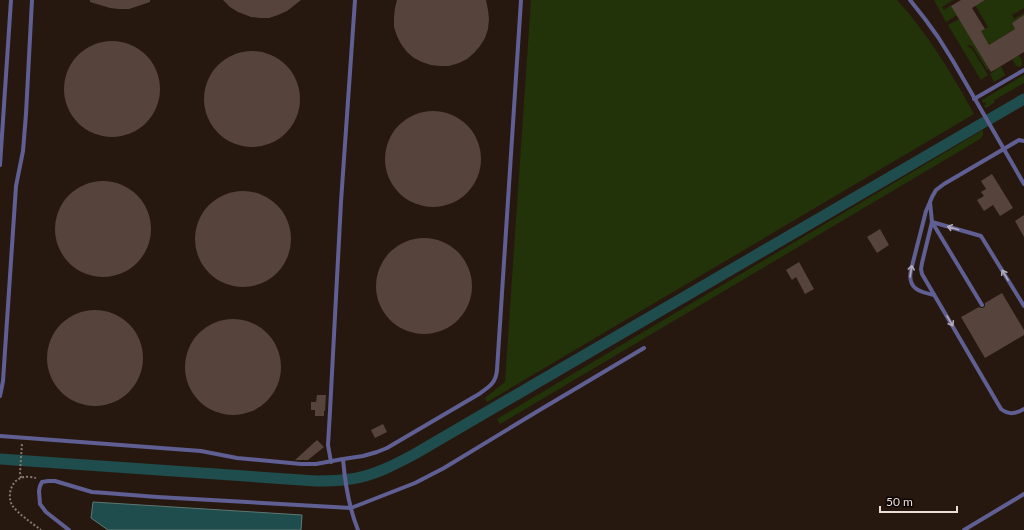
<svg xmlns="http://www.w3.org/2000/svg" width="1024" height="530" viewBox="0 0 1024 530" font-family="Lato,sans-serif">
  <style>
    .green { fill: #223309 }
    .water { fill: #1f4c4c; stroke: #5c7876 }
    .lines { fill: none; stroke-linecap: round; stroke-linejoin: round }
    .canal { stroke: #1f4c4c; stroke-width: 11 }
    .building { fill: #56433b }
    .path { stroke: #867971; stroke-width: 2; stroke-dasharray: 2 2; stroke-linecap: butt }
    .lane { stroke: #5f5f93; stroke-width: 4 }
    .oneway { stroke: #b2abbc }
  </style>
  <rect width="100%" height="100%" fill="#27180f"/>
  <g class="green">
    <path d="M531 0H897C928 34 952 74 974 114L487 402 485 398 505 382Z"/>
    <path d="M934 0H953L942 7 944 10 951 5 957 15 946 22Z"/>
    <path d="M972 0H1024V8L1012 15 1014 19 1024 13V15L1012 23 1015 29 989 45 990 69 987 70 973 47 969 45 967 46 972 49 988 75 981 80 948 25 959 19 973 41 976 34 988 27Z"/>
    <path d="M1019 55 1022 61V65L1020 67 1016 66 1012 59Z"/>
    <path d="M1001 66 1005 75 1004 76 994 82 990 74Z"/>
    <path d="M1024 75V83L994 100 995 102 986 108 984 106 986 104 985 102 983 103 982 100Z"/>
    <path d="M983 130V135L980 139 500 424 497 419Z"/>
  </g>
  <path class="water" d="M93 502 302 515 301 530H108L91 518Z"/>
  <g class="lines">
    <path class="canal" d="M0 459 316 481C328 481 339 481 351 479 373 476 394 465 413 455L1024 99"/>
  </g>
  <g class="building">
    <path d="M90 0H150V2L129 9H119L110 8 90 2Z"/>
    <path d="M223 0H301L287 11 278 15 269 18H260L251 17 238 12 230 7Z"/>
    <path d="M397 0H486L488 10 489 19 488 29 485 38 480 46 474 53 467 59 459 63 449 66H440L431 65 422 62 414 58 407 52 401 44 397 36 394 27V17L395 8Z"/>
    <path d="M961 0H985L972 8 985 29 981 31 989 45 1015 29 1012 23 1024 15V52L991 72 951 6Z"/>
    <circle cx="112" cy="89" r="48"/>
    <circle cx="252" cy="99" r="48"/>
    <circle cx="433" cy="159" r="48"/>
    <path d="M992 174 1013 208 1000 216 993 205 984 211 977 200 984 196 981 192 986 189 981 181Z"/>
    <circle cx="103" cy="229" r="48"/>
    <circle cx="243" cy="239" r="48"/>
    <path d="M1024 215V237L1015 221Z"/>
    <path d="M880 229 889 245 877 253 867 237Z"/>
    <circle cx="424" cy="286" r="48"/>
    <path d="M799 262 814 289 805 294 796 277 792 280 786 270Z"/>
    <path d="M1002 293 1024 330V335L985 358 961 317 979 307 981 308H983L985 306V303Z"/>
    <circle cx="95" cy="358" r="48"/>
    <circle cx="233" cy="367" r="48"/>
    <path d="M317 395H326L325 411H324V416H315V410H311V402H316Z"/>
    <path d="M383 424 387 432 375 438 371 430Z"/>
    <path d="M317 440 324 447 308 460H295Z"/>
  </g>
  <g class="lines">
    <g class="path">
      <path d="M21 478 20 473 22 443"/>
      <path d="M36 478C32 477 25 476 21 478 11 481 7 496 12 505 18 514 32 523 41 530"/>
    </g>
    <g class="lane">
      <path d="M910 0 925 19 938 37 953 61 1024 184"/>
      <path d="M974 99 1024 70"/>
      <path d="M0 165 11 0"/>
      <path d="M930 202 926 211 911 270C907 289 920 292 934 295"/>
      <path d="M982 305 932 222 930 202 932 197 936 190 944 184 1019 140 1024 141"/>
      <path d="M1024 306 981 236 932 222 922 263 921 269 922 274 1001 409C1009 415 1015 414 1024 409"/>
      <path d="M0 396 3 381 16 186 23 151 26 114 32 0"/>
      <path d="M0 436 201 451 237 458 301 464H316L343 459 363 456 377 452 387 448 479 394C489 387 496 383 497 370L521 0"/>
      <path d="M343 459C345 483 349 508 358 530"/>
      <path d="M331 462 328 445 330 411 341 202 355 0"/>
      <path d="M69 530 46 512 40 504 39 491 40 486 42 482 48 481H55L92 492 106 493 157 497 351 508 415 483 444 468 543 408 644 348"/>
      <path d="M964 530 1024 494"/>
    </g>
  </g>
  <defs><path id="oneway-shaft" d="M-6 0H5M1.5-3L5.5 0L1.5 3" fill="none" stroke-width="1.6" stroke-linecap="round" stroke-linejoin="round"/></defs>
  <g class="oneway">
    <use href="#oneway-shaft" transform="translate(953 228) rotate(-164)"/>
    <use href="#oneway-shaft" transform="translate(911 271) rotate(-81)"/>
    <use href="#oneway-shaft" transform="translate(1005 275) rotate(-121)"/>
    <use href="#oneway-shaft" transform="translate(950 321) rotate(60)"/>
  </g>
  <path d="M880 506v6h77v-6" fill="none" stroke="#e9ded8" stroke-width="2"/>
  <text x="886" y="506" font-size="12" fill="#e9ded8" stroke="#0b0503" stroke-width="3" paint-order="stroke">50 m</text>
</svg>
